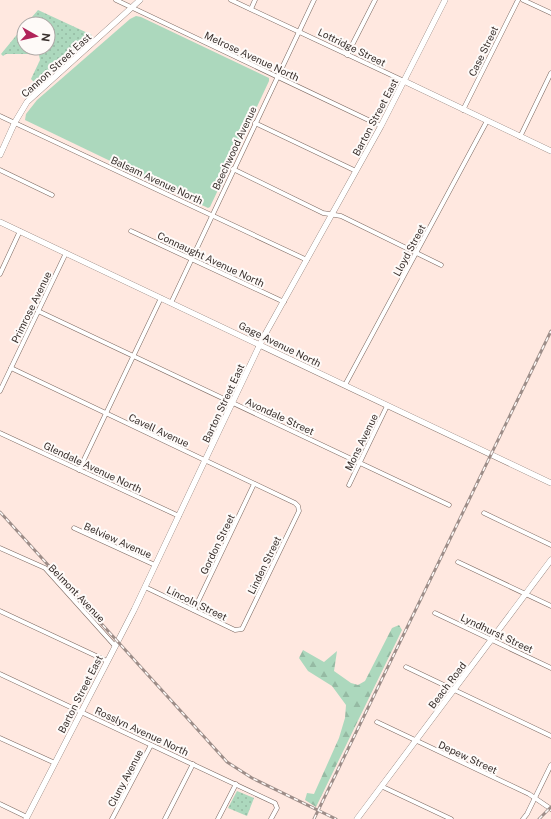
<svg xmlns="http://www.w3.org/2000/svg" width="551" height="819" viewBox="0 0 551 819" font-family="'Public Sans',sans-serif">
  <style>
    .grass { fill: url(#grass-dots) }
    .forest { fill: url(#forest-firs) }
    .garden { fill: #acd8bd }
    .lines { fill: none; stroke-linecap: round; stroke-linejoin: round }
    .street-casing { stroke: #7b6860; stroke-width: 5 }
    .secondary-casing { stroke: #7b6860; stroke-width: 6 }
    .street { stroke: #fff; stroke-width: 4 }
    .secondary { stroke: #fff; stroke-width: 5.5 }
    .rail-casing { stroke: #9d8d88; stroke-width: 3 }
    .rail { stroke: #fefaf8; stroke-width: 1.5; stroke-dasharray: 4.5; stroke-linecap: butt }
    .labels { text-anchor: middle; stroke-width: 4; stroke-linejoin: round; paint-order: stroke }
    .street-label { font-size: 10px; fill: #372e2b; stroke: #fefaf8 }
  </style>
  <defs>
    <pattern id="grass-dots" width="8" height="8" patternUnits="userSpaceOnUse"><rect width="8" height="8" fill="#acd8bd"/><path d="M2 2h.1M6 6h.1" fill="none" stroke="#95baa3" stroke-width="1.8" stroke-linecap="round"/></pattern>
    <pattern id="forest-firs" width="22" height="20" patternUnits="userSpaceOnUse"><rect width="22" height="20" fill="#acd8bd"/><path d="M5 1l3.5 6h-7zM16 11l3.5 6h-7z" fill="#95baa3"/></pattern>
  </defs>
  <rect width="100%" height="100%" fill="#ffe8e0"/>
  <g class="grass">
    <path d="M38 10 92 35 36 84 31 79 40 60 39 55 36 54H6L3 56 1 54 24 26V48H48V24H26Z"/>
    <path d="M237 791 254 798 247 816 228 808Z"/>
  </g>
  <path class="forest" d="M399 625 402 630 316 807 305 800 307 793 314 794 339 738 345 718 346 705 332 686 308 671 299 658 303 650 324 662 337 651 334 671 351 683 358 685 365 681 392 628Z"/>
  <path class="garden" d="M136 16 141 17 269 78V81L210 207 208 208 25 120 26 114 37 100 130 19Z"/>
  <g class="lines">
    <g class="street-casing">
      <g id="street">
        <path d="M116 0 381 126"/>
        <path d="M231 0 404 81"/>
        <path d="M523 0 551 13"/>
        <path d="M251 9 255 0"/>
        <path d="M347 55 375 0"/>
        <path d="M463 110 518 0"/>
        <path d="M0 116 307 260"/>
        <path d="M255 123 356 171"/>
        <path d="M520 137 551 73"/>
        <path d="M233 169 323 213 341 216 441 265"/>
        <path d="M0 170 52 195"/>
        <path d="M131 231 284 302"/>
        <path d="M0 274 20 231"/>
        <path d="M171 303 314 0"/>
        <path d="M38 311 449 505"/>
        <path d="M11 368 295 503 298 506 299 511 242 629 235 630 145 587"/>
        <path d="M345 385 487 121"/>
        <path d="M0 391 66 253"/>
        <path d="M0 433 179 516"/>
        <path d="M79 470 161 298"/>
        <path d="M349 485 387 406"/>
        <path d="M484 513 551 545"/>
        <path d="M74 528 155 565"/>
        <path d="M0 548 45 568 115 646"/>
        <path d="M458 562 551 606"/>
        <path d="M194 610 254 484"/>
        <path d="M0 611 107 661"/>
        <path d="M435 613 551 668"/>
        <path d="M406 667 551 736"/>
        <path d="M0 674 275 803 277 808 271 819"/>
        <path d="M377 722 529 794 551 809"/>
        <path d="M0 738 55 763"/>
        <path d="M383 787 451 819"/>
        <path d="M0 804 27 817"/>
        <path d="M112 819 151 745"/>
        <path d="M165 819 193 764"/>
        <path d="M218 819 236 784"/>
        <path d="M523 819 527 814 551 765"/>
      </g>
    </g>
    <g class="secondary-casing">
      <g id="secondary">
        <path d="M404 81 551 151"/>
        <path d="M0 155 15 122 27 102 140 0"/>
        <path d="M0 222 551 483"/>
        <path d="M26 819 134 610 263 338 381 126 445 0"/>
        <path d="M357 819 551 560"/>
      </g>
    </g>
    <use href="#street" class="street"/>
    <use href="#secondary" class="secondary"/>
    <g class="rail-casing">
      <g id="rail">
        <path d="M0 512 227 762 252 778 336 819"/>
        <path d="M314 819 551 331"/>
        <path d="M539 819 551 807"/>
      </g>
    </g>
    <use href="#rail" class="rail"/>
  </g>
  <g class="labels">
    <g class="street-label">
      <text transform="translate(352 47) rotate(26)" y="4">Lottridge Street</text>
      <text transform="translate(483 51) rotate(-64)" y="4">Case Street</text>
      <text transform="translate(252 56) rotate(25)" y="4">Melrose Avenue North</text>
      <text transform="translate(56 65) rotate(-42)" y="4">Cannon Street East</text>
      <text transform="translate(375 117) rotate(-62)" y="4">Barton Street East</text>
      <text transform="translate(234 148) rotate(-65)" y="4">Beechwood Avenue</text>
      <text transform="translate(157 180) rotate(25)" y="4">Balsam Avenue North</text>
      <text transform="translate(409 250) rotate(-62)" y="4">Lloyd Street</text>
      <text transform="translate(211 259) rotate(25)" y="4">Connaught Avenue North</text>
      <text transform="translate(31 307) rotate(-64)" y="4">Primrose Avenue</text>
      <text transform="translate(280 344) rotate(26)" y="4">Gage Avenue North</text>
      <text transform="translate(223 403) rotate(-65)" y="4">Barton Street East</text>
      <text transform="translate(280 416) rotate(25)" y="4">Avondale Street</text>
      <text transform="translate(159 430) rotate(25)" y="4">Cavell Avenue</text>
      <text transform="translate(361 442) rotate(-64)" y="4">Mons Avenue</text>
      <text transform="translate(93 467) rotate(25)" y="4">Glendale Avenue North</text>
      <text transform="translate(118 540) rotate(24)" y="4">Belview Avenue</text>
      <text transform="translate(217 544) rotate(-64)" y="4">Gordon Street</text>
      <text transform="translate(264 565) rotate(-64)" y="4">Linden Street</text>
      <text transform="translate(77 593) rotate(46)" y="4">Belmont Avenue</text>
      <text transform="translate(197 603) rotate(26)" y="4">Lincoln Street</text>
      <text transform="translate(497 633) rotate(25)" y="4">Lyndhurst Street</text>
      <text transform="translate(447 685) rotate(-53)" y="4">Beach Road</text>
      <text transform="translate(80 694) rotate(-63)" y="4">Barton Street East</text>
      <text transform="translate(142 731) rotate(25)" y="4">Rosslyn Avenue North</text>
      <text transform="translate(468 757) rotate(25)" y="4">Depew Street</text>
      <text transform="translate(125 778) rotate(-62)" y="4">Cluny Avenue</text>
    </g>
  </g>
  <g transform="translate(36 36) rotate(98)"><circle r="19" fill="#fefaf8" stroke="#aea8a6"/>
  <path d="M0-3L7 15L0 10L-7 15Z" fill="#b12359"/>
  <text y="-6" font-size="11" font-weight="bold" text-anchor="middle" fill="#372e2b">N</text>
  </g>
</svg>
